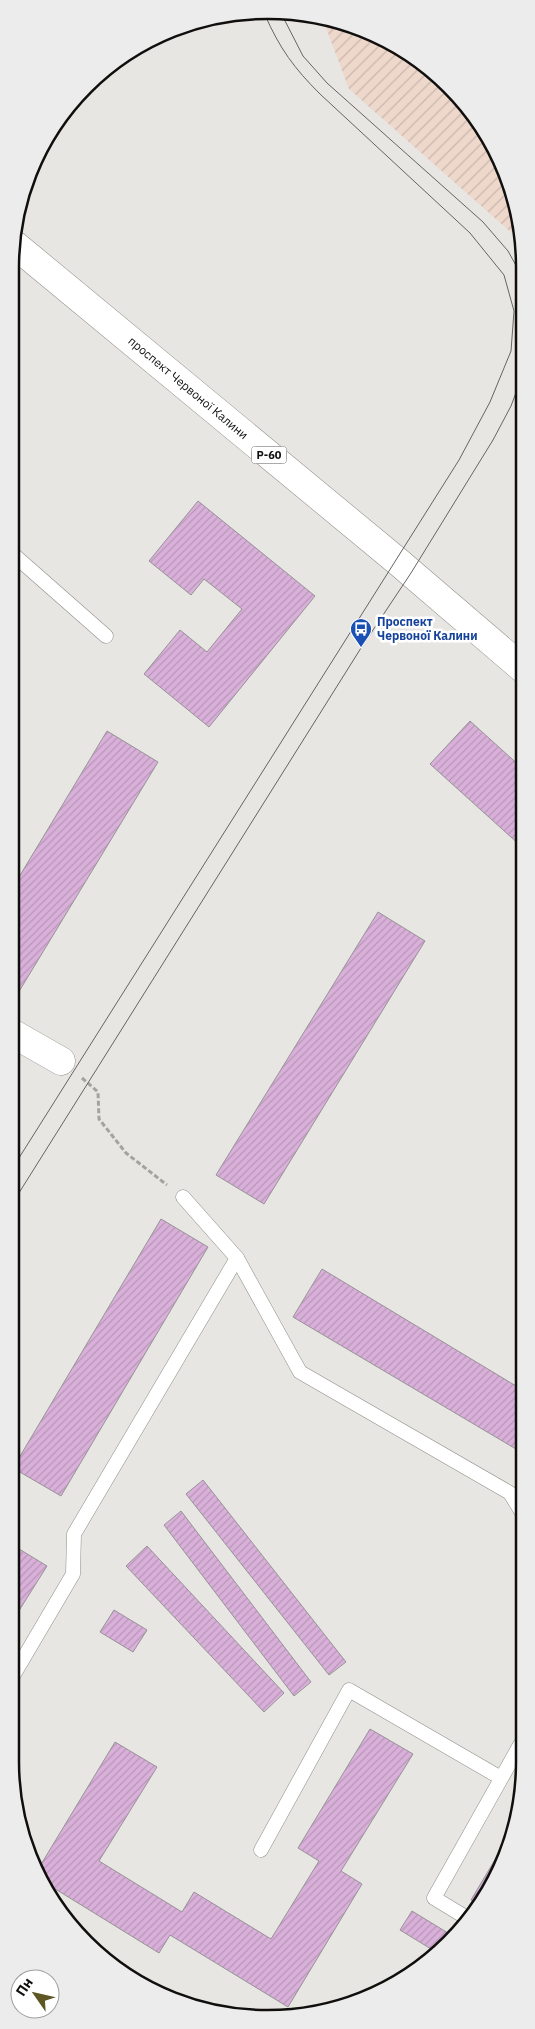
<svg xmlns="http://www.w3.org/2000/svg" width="535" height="2029" viewBox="0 0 535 2029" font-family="'IBM Plex Sans',sans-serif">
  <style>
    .industrial { fill: url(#industrial-furrows) }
    .building { fill: url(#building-hatch); stroke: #969396 }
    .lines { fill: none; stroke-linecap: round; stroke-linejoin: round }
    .lane-casing { stroke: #908e8a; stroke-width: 15 }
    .street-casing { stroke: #908e8a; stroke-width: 29 }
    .primary-casing { stroke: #908e8a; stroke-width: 29 }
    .path { stroke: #a4a3a0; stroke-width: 3; stroke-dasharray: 5 2.5; stroke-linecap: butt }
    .lane { stroke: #fff; stroke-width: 14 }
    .street { stroke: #fff; stroke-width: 28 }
    .primary { stroke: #fff; stroke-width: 28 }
    .tram { stroke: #656462; stroke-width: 1 }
    .labels { text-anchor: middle; stroke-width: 5; stroke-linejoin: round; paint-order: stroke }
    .shield { fill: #fff; stroke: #585756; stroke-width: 1 }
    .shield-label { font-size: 11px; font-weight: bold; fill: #100f0e }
    .street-label { font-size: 12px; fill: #100f0e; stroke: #fff }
    .transit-label { font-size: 12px; font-weight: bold; fill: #164399; stroke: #fff; text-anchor: start }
    .rim { fill: none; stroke: #100f0e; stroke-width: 2.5 }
  </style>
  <defs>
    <pattern id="industrial-furrows" width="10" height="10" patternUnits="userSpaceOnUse" patternTransform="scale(1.25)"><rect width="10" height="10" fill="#eed7cb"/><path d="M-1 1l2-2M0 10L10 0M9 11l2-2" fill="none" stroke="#cbb7ad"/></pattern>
    <pattern id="building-hatch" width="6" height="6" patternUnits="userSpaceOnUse" patternTransform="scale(1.25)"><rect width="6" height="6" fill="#d9b0d9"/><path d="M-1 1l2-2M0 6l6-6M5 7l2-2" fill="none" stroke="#b996b9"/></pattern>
  </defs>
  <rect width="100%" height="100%" fill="#e8e6e2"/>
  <path class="industrial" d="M322 17 396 44 461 98 499 154 523 234V243L349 89Z"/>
  <g class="building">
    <path d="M198 501 315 596 209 727 144 674 180 630 207 652 242 609 204 579 191 595 149 561Z"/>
    <path d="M470 721 522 768V847L430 764Z"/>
    <path d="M107 731 158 762 12 1003 13 887Z"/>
    <path d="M378 912 425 941 264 1204 216 1175Z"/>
    <path d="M161 1219 208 1247 61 1496 13 1468Z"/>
    <path d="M322 1269 521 1389V1452L293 1317Z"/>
    <path d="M203 1480 346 1662 329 1675 186 1494Z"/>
    <path d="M181 1511 311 1682 294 1696 164 1525Z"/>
    <path d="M11 1544 47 1566 10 1625Z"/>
    <path d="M147 1546 284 1693 264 1712 126 1566Z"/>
    <path d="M114 1610 147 1630 133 1652 100 1632Z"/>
    <path d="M370 1729 413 1754 341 1871 362 1884 288 2007 170 1935 159 1953 44 1882 37 1871 115 1742 157 1767 99 1861 182 1912 194 1892 271 1939 319 1861 298 1848Z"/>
    <path d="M515 1826 490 1890 478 1904 471 1900Z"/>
    <path d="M412 1911 448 1933 436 1952 400 1930Z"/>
  </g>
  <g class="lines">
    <g class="lane-casing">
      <g id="lane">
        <path d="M14 555 106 636"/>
        <path d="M237 1258 300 1372 510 1493 521 1511"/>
        <path d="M10 1681 73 1574 74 1534 237 1258 183 1197"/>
        <path d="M261 1850 349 1690 501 1778"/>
        <path d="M467 1918 434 1898 520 1745"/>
      </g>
    </g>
    <g class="street-casing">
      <path id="street" d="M12 1033 61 1061"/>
    </g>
    <g class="primary-casing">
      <path id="primary" d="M15 245 396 560 522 668"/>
    </g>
    <path class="path" d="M82 1078 98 1092 99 1119 126 1153 167 1185"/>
    <use href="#lane" class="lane"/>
    <use href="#street" class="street"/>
    <use href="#primary" class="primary"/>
    <g class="tram">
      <path d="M282 15 303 56 327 83 483 222 508 251 523 278"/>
      <path d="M12 1169 459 460 490 402 511 351 514 311 504 275 470 233 320 94C294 68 280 49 265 15"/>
      <path d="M12 1204 361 648 411 573 493 440 511 406 523 374"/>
    </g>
  </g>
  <defs>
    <g id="bus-pin" transform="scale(1.125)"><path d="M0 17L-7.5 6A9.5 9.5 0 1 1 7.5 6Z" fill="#1a4fb4" stroke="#fff"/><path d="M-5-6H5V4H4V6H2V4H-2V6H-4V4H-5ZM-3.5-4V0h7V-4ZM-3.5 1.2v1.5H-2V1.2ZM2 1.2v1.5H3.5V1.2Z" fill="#fff"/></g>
  </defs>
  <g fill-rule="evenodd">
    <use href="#bus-pin" x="361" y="629"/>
  </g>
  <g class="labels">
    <rect class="shield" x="251.5" y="446.5" width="35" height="17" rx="4"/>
    <g class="shield-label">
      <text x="269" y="459">Р-60</text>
    </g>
    <g class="street-label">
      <text transform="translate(188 388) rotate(40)" y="4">проспект Червоної Калини</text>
    </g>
    <g class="transit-label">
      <text x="377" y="626">Проспект<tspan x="377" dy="14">Червоної Калини</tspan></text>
    </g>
  </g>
  <path d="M0 0H535V2029H0ZM267 19H268A248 248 0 0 1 516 267V1762A248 248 0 0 1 268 2010H267A248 248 0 0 1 19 1762V267A248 248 0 0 1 267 19Z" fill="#ececec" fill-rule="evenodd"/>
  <path class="rim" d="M267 19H268A248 248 0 0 1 516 267V1762A248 248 0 0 1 268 2010H267A248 248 0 0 1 19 1762V267A248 248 0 0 1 267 19Z"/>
  <g transform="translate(35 1994) rotate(304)"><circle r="24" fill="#ffffff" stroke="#9f9f9f"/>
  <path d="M0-4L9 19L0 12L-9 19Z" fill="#5e5724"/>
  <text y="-8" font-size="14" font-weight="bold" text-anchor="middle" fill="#100f0e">Пн</text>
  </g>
</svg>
